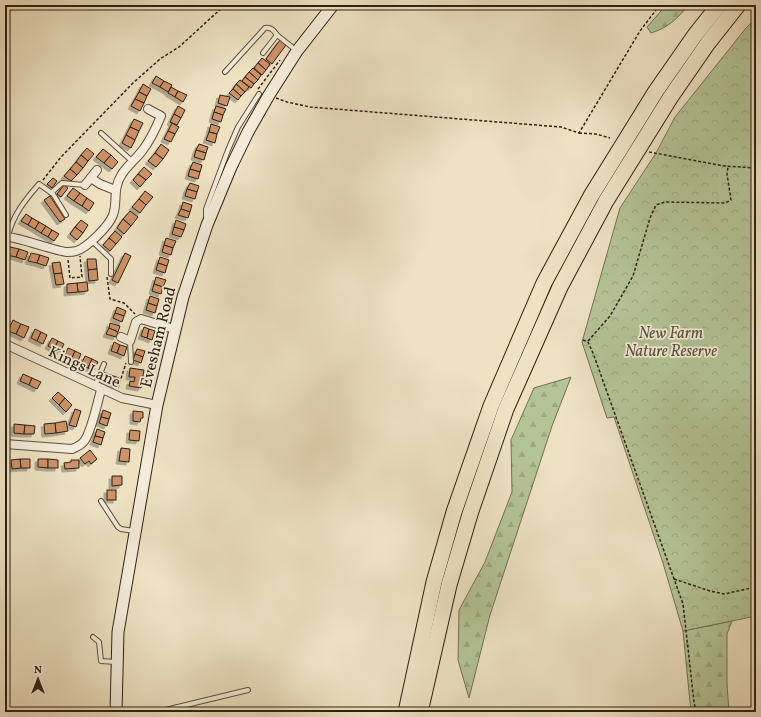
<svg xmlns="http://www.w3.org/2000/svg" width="761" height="717" viewBox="0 0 761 717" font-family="Vollkorn,serif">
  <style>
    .forest { fill: url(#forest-firs); stroke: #707254 }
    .park { fill: url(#park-crowns); stroke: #707254 }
    .building { fill: #cd9268; stroke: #2d2011; filter: url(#shadow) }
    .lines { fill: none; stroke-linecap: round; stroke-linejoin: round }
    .lane-casing { stroke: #5d503e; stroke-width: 6 }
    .street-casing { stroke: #5d503e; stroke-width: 10 }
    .secondary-casing { stroke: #2d2011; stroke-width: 13 }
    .highway-casing { stroke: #2d2011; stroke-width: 17 }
    .path { stroke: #2d2011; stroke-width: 1.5; stroke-dasharray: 3 2; stroke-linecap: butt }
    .lane { stroke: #f4ecd8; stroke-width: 4 }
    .street { stroke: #f4ecd8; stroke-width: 8 }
    .secondary { stroke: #f4ecd8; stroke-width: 11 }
    .highway { stroke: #eee2c3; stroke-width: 15 }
    .labels { text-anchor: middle; stroke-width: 3.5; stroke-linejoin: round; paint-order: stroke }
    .park-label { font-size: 16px; font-style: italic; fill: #565139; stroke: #f4ecd8 }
    .street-label { font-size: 16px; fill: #2d2011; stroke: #f4ecd8 }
  </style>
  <defs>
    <pattern id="forest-firs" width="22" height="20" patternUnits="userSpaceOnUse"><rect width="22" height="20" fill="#b4c497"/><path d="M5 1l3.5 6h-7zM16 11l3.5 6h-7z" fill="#9ba881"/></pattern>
    <pattern id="park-crowns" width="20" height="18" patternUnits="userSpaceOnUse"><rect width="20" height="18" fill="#b4c497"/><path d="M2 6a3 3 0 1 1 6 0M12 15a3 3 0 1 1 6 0" fill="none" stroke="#9ba881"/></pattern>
    <filter id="shadow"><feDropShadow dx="-3" dy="3" stdDeviation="0" flood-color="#0004"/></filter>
  </defs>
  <rect width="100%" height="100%" fill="#eee2c3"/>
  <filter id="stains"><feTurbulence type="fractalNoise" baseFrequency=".005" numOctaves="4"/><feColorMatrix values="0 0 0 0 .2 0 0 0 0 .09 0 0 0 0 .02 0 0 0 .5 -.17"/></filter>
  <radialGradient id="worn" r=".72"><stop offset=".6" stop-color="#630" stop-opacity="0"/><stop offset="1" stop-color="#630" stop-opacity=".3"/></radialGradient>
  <g class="forest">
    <path d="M662 5H688C678 19 667 28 651 33L647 27 661 11Z"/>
    <path d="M571 377 552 426 490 615 469 698 458 660 459 610 485 562 512 492 511 440 534 388Z"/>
    <path d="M732 621 727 634V684L729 712H691L683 631Z"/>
  </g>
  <path class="park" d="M756 18V616L683 631 663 563 614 417 607 418 582 342 620 208 656 153 675 117 746 28Z"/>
  <g class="building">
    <path d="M280 40 286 45 272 64 266 59Z"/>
    <path d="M262 58 270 64 266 70 258 63Z"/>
    <path d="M258 63 266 70 262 75 254 68Z"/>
    <path d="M253 68 261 75 258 80 249 72Z"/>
    <path d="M249 72 258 80 254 84 245 77Z"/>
    <path d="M156 76 164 81 160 87 152 83Z"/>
    <path d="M245 77 254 84 251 88 242 81Z"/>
    <path d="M240 80 249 87 245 92 236 84Z"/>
    <path d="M164 81 172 85 168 92 160 87Z"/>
    <path d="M143 84 151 89 147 96 139 92Z"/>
    <path d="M236 84 245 92 241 96 233 89Z"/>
    <path d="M171 87 178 91 175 97 168 93Z"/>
    <path d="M233 89 241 96 238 100 229 93Z"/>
    <path d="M178 91 187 95 183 102 175 97Z"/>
    <path d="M139 92 147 96 144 103 135 99Z"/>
    <path d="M220 95 230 97 227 106 218 103Z"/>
    <path d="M135 99 144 103 140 111 131 106Z"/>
    <path d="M178 106 185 110 181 118 174 114Z"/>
    <path d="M216 106 226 109 223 115 214 112Z"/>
    <path d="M214 112 223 115 221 122 212 119Z"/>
    <path d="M174 114 181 118 177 125 170 122Z"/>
    <path d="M134 119 143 123 139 131 130 127Z"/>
    <path d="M172 123 179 127 175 134 168 131Z"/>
    <path d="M211 124 220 127 217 134 209 132Z"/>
    <path d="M130 127 139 131 135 140 126 135Z"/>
    <path d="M168 131 175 134 171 142 164 139Z"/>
    <path d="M209 132 217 134 215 143 206 140Z"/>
    <path d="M126 135 135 140 131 148 122 143Z"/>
    <path d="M161 144 169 150 163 159 155 153Z"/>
    <path d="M199 144 208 147 206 153 196 150Z"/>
    <path d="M87 148 94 154 88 161 81 155Z"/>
    <path d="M103 149 111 155 104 163 96 157Z"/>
    <path d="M196 150 206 153 204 160 194 157Z"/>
    <path d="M155 153 163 159 156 167 148 161Z"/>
    <path d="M81 155 88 161 83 168 76 162Z"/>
    <path d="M111 155 118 162 112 169 104 163Z"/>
    <path d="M76 162 83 168 77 175 70 169Z"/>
    <path d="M193 162 202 165 200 172 190 169Z"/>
    <path d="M144 167 152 174 146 180 138 174Z"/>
    <path d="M70 169 77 175 71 181 64 176Z"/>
    <path d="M190 169 200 172 198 179 188 176Z"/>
    <path d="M138 174 146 180 140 187 133 180Z"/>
    <path d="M53 178 57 181 52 188 47 184Z"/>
    <path d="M190 183 199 186 197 192 187 189Z"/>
    <path d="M64 185 68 188 61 197 57 194Z"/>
    <path d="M73 188 80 193 74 201 67 196Z"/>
    <path d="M187 189 197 192 195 199 185 196Z"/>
    <path d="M145 191 153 197 146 205 139 199Z"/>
    <path d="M80 193 87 198 82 206 74 201Z"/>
    <path d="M50 196 65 219 60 222 44 200Z"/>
    <path d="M87 198 94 203 89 211 82 206Z"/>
    <path d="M139 199 146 205 140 213 132 207Z"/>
    <path d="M183 202 192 205 190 212 181 209Z"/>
    <path d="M181 209 190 212 188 218 178 215Z"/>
    <path d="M130 211 138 217 131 226 123 219Z"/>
    <path d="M26 214 32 218 28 225 21 221Z"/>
    <path d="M32 218 39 222 35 229 28 225Z"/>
    <path d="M123 219 131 226 124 234 117 228Z"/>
    <path d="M81 220 88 225 83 233 75 227Z"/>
    <path d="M176 220 186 224 184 230 174 227Z"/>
    <path d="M39 222 46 226 41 233 35 229Z"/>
    <path d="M46 226 52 230 48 237 41 233Z"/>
    <path d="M75 227 83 233 77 240 70 234Z"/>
    <path d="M174 227 184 230 181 237 172 234Z"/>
    <path d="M52 230 59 234 54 241 48 237Z"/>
    <path d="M115 231 122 237 116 244 109 238Z"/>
    <path d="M109 238 116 244 110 251 103 245Z"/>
    <path d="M166 238 176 241 173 248 164 245Z"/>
    <path d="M164 245 173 248 171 255 162 252Z"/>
    <path d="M10 247 19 249 16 257 7 255Z"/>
    <path d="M19 249 28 252 25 260 16 257Z"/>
    <path d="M31 253 40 255 37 263 28 261Z"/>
    <path d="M125 253 131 256 118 283 112 280Z"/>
    <path d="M40 255 49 258 46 266 37 263Z"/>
    <path d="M160 257 169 260 167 266 158 263Z"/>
    <path d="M87 259H96L97 269 88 270Z"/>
    <path d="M60 262 62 273 54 274 52 263Z"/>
    <path d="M158 263 167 266 165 273 156 270Z"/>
    <path d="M97 269 98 280 89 281 88 270Z"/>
    <path d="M62 273 64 284 56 285 54 274Z"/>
    <path d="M156 277 166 280 163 287 154 284Z"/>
    <path d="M87 282 88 291 78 292 77 283Z"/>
    <path d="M77 283 78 292 67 293V284Z"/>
    <path d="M154 284 163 287 161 294 152 291Z"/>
    <path d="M150 296 159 299 157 306 148 303Z"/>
    <path d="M148 303 157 306 155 313 146 310Z"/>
    <path d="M117 307 126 311 124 316 115 313Z"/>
    <path d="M115 313 124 316 122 322 113 318Z"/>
    <path d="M5 319 10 321 6 330 5 329Z"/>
    <path d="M13 320 21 324 16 334 8 331Z"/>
    <path d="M110 323 120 326 118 332 109 328Z"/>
    <path d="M21 324 29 327 24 338 16 334Z"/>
    <path d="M144 327 149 329 147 338 141 336Z"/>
    <path d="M109 328 118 332 116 337 106 334Z"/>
    <path d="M35 329 41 332 37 341 31 338Z"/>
    <path d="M149 329 155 331 152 340 147 338Z"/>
    <path d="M41 332 47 335 43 344 37 341Z"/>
    <path d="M52 338 58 341 54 349 48 346Z"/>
    <path d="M58 341 64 344 60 352 54 349Z"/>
    <path d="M114 342 120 345 117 353 111 351Z"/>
    <path d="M120 345 127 347 124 356 117 353Z"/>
    <path d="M68 348 75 351 71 360 64 357Z"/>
    <path d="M137 349 145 351 143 357 135 354Z"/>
    <path d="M75 351 81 354 77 363 71 360Z"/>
    <path d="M135 354 143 357 141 363 133 360Z"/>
    <path d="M85 356 92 359 88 368 81 365Z"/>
    <path d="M92 359 98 362 94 370 88 368Z"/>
    <path d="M130 368 144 370 141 388 129 386 130 381 134 382 135 377H129Z"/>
    <path d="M103 372 119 378 116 387 100 380Z"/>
    <path d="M23 374 32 378 29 385 20 381Z"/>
    <path d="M32 378 41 382 37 389 29 385Z"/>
    <path d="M58 392 65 398 59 405 52 398Z"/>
    <path d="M65 398 72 405 66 412 59 405Z"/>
    <path d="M75 409 81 411 76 427 69 425Z"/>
    <path d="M103 410 111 413 109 419 101 417Z"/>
    <path d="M133 411 143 412V418H141L140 422 133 421Z"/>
    <path d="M101 417 109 419 107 426 99 423Z"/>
    <path d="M66 421 68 431 56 433 55 423Z"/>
    <path d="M55 423 56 433 45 434 44 424Z"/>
    <path d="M14 424 25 425 24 434 14 433Z"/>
    <path d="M25 425 35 426 34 434H24Z"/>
    <path d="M97 429 105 432 103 438 95 436Z"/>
    <path d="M130 430 140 431 139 441 129 440Z"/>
    <path d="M95 436 103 438 101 445 93 442Z"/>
    <path d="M121 448 130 449 129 462 119 461Z"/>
    <path d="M90 450 97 459 91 464 89 461 85 464 80 458Z"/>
    <path d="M20 459H30V468H21Z"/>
    <path d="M20 459 21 468 12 469 11 460Z"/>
    <path d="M38 459H48V468L38 467Z"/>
    <path d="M48 459 58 460V468H48Z"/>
    <path d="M71 460H79V468L65 469 64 463 71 462Z"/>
    <path d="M112 476H122V485L112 486Z"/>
    <rect x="107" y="490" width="9" height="10"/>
  </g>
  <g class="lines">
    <g class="lane-casing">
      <g id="lane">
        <path d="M263 53 277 35 297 51"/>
        <path d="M225 72 265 28C272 27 274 31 277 35"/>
        <path d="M101 133 133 162"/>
        <path d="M51 193 62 183 85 185"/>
        <path d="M206 218V209L228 150 238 127 259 94"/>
        <path d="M8 236C13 215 25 200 39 184L53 194 66 215"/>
        <path d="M92 241 111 259V274"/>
        <path d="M130 341 131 362"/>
        <path d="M95 386 104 364"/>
        <path d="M101 501 118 527 121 529 134 531"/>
        <path d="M93 637 99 642 101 661 116 662"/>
        <path d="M157 712 248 690"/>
      </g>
    </g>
    <g class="street-casing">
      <g id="street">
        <path d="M91 178 100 184 115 190"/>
        <path d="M85 185 97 170"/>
        <path d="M5 237C12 235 55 251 67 252 70 252 73 252 76 251 87 248 109 226 113 215 118 202 112 189 122 174 127 166 136 159 142 151 150 141 156 128 161 116L148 109"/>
        <path d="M121 337 130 341 136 322 141 319 174 329"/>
        <path d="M5 344 122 398 157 405"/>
        <path d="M5 444 72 449C77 447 82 445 85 440 92 429 97 404 101 390"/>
      </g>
    </g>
    <g class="secondary-casing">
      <path id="secondary" d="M116 712 118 632 157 405 183 297 207 225 231 167 248 132 269 95 297 51 333 5"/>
    </g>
    <g class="highway-casing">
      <g id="highway">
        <path d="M406 712 434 582 454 512 491 406 544 283 591 196 656 91 695 35 719 5"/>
        <path d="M420 712 449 585 470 514 506 409 560 287 606 201 670 98 708 43 738 5"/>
      </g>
    </g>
    <g class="path">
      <path d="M258 89 280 60"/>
      <path d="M276 98 287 102 310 107 561 127 579 133 640 31 656 10 658 5"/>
      <path d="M579 133 596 134 610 138"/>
      <path d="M649 152 724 166 756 168"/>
      <path d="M43 180 61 157 133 83 160 59 179 47 225 5"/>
      <path d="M68 260 70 278 82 277 80 256"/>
      <path d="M107 277 110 299 124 303 135 314"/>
      <path d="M583 340 588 342 593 353 683 604 694 702 696 712"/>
      <path d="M588 341 610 316 633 276 650 218 656 205 665 202 725 203 731 200 727 174 728 167"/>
      <path d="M118 388 126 363"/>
      <path d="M674 579 710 591 724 594 756 587"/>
    </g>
    <use href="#lane" class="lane"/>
    <use href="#street" class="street"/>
    <use href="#secondary" class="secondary"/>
    <use href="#highway" class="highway"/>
  </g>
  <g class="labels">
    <g class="park-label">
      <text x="671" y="338">New Farm<tspan x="671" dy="18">Nature Reserve</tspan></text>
    </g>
    <g class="street-label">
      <text transform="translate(157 337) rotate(-76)" y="6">Evesham Road</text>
      <text transform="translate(85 366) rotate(25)" y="6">Kings Lane</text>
    </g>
  </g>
  <rect width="761" height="717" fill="none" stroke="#eee2c3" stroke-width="20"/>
  <rect x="6" y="6" width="749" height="705" fill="none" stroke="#2d2011" stroke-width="2"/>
  <rect x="10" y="10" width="741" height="697" fill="none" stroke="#2d2011"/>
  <g transform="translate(38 679)" stroke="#f4ecd8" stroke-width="3" paint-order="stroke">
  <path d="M0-3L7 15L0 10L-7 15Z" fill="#2d2011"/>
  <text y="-6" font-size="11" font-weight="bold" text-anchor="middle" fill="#2d2011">N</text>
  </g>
  <rect width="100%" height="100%" filter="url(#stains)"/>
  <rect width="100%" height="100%" fill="url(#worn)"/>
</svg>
